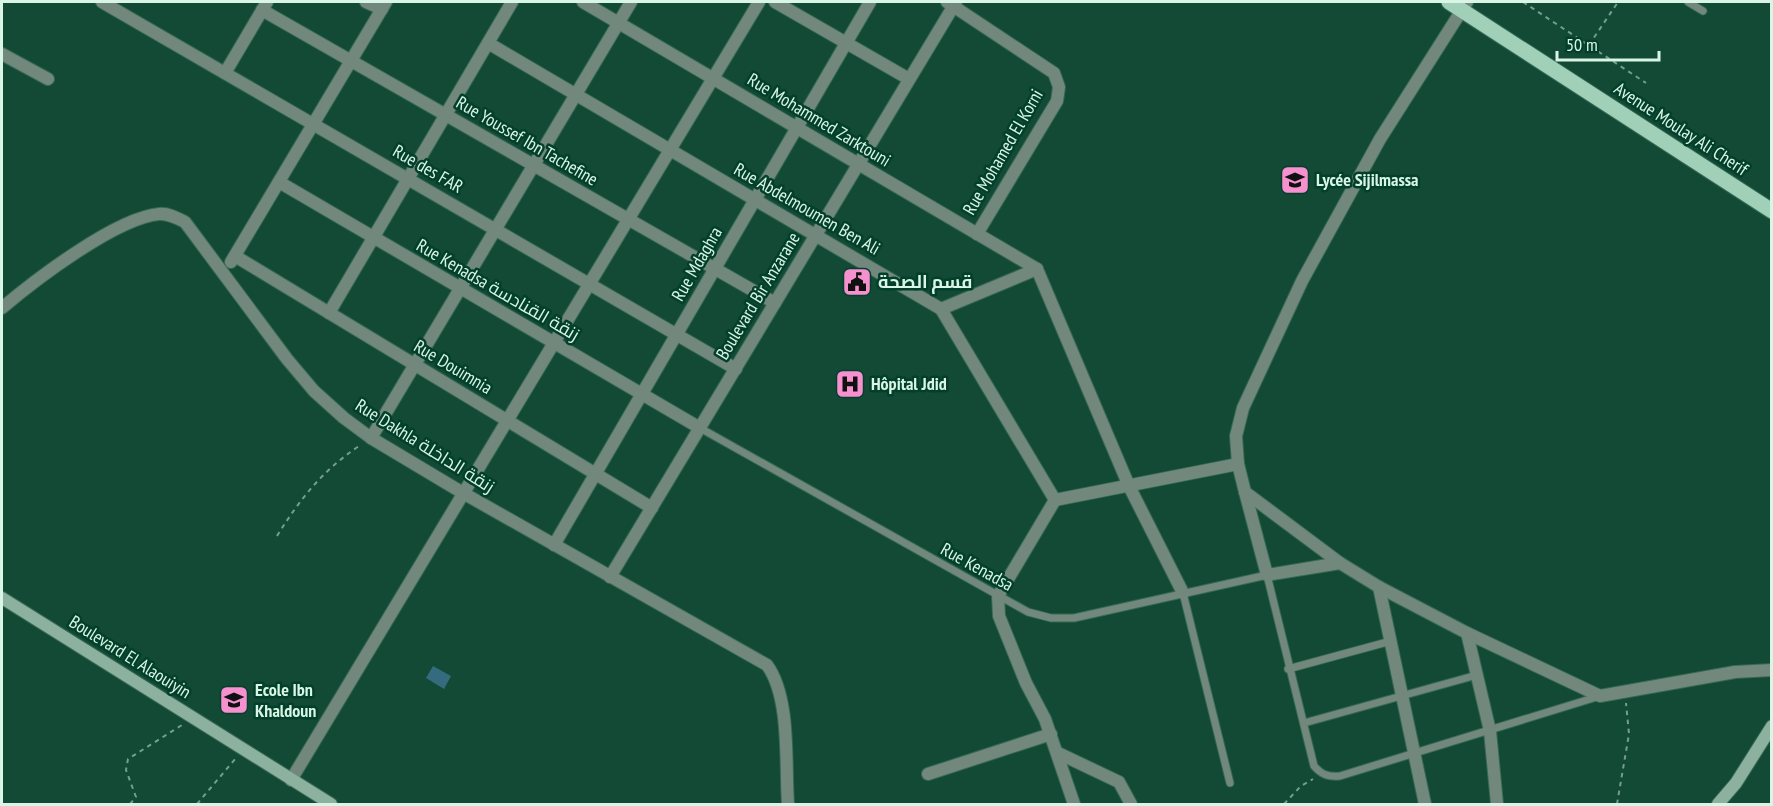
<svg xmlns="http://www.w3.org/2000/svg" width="1773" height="806" viewBox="0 0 1773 806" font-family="'PT Sans Narrow',Cairo,sans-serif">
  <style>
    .water { fill: #356b7e }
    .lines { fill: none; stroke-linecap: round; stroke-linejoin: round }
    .lane-casing { stroke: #366955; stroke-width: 9 }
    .street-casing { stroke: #366955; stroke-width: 14 }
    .secondary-casing { stroke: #366955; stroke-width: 14 }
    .primary-casing { stroke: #366955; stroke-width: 17 }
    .path { stroke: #759f8d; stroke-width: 2; stroke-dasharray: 4.5 4.5; stroke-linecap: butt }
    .lane { stroke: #72887d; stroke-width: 7 }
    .street { stroke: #72887d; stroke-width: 12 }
    .secondary { stroke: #8db19f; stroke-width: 12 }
    .primary { stroke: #a1d0b9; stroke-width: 15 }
    .labels { text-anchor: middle; stroke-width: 5; stroke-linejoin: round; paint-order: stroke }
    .street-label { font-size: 18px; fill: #d9f5e6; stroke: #03402b }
    .poi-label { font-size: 18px; font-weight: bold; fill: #d9f5e6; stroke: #03402b; text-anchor: start }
  </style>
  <rect width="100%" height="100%" fill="#124a35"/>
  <path class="water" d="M433 666 451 676 444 689 426 678Z"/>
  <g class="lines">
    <g class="lane-casing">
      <g id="lane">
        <path d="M1688 2 1703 11"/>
        <path d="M700 428 1028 612 1051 618H1074L1267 575 1314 766C1322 775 1328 777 1340 776L1600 696"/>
        <path d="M1183 593 1230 783"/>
        <path d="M1288 669 1391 641"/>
        <path d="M1304 723 1477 675"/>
      </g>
    </g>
    <g class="street-casing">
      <g id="street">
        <path d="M102 2 736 369"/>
        <path d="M366 2 382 9"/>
        <path d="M583 2 1037 269"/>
        <path d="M775 2 909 79"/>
        <path d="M947 2 1054 73 1059 87 1057 101 977 234"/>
        <path d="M262 10 775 303"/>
        <path d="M488 43 941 309 1055 500 1238 464"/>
        <path d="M2 54 48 79"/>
        <path d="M225 73 267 2"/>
        <path d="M279 182 700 428"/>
        <path d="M235 256 652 508"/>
        <path d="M231 262 386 2"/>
        <path d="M1037 269 1129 486 1183 593"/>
        <path d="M2 308C35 280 116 218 159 214 168 213 177 218 185 222L287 359 314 391 344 418 371 438 463 493 767 665C791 698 785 764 788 804"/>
        <path d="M941 309 1037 269"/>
        <path d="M329 313 512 2"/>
        <path d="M371 438 631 2"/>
        <path d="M1245 492 1267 575 1340 563 1379 587 1467 633 1600 696 1735 672 1772 670"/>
        <path d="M1055 500 998 596 999 616 1026 683 1045 719 1074 804"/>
        <path d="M554 545 870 2"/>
        <path d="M1340 563 1245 492 1238 464 1236 436 1243 408 1302 281 1380 139 1467 2"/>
        <path d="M610 577 956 2"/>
        <path d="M1379 587 1425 804"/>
        <path d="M1467 633 1490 731 1497 804"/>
        <path d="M1058 753 1119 782 1131 804"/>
        <path d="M928 774 1051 734"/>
        <path d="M291 780 759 2"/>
      </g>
    </g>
    <g class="secondary-casing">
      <g id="secondary">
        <path d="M2 598 331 804"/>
        <path d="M1718 804 1736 783 1772 726"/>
      </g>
    </g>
    <g class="primary-casing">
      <path id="primary" d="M1449 2 1772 211"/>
    </g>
    <g class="path">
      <path d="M1523 2 1646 83"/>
      <path d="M1589 45 1618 2"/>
      <path d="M277 536C300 499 322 471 359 446"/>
      <path d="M130 804 136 797 126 770 128 759 182 725"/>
      <path d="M197 804 236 758"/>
      <path d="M1284 804 1301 786 1313 779"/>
      <path d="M1617 804 1629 734 1626 703"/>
    </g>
    <use href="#lane" class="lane"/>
    <use href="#street" class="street"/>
    <use href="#secondary" class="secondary"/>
    <use href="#primary" class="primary"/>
  </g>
  <defs>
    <g id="school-square" transform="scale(1.5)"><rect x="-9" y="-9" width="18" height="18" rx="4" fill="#f690cf" stroke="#03402b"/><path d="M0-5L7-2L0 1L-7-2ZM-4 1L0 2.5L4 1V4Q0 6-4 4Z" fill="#111"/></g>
    <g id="civic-square" transform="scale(1.5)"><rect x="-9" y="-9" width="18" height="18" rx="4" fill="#f690cf" stroke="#03402b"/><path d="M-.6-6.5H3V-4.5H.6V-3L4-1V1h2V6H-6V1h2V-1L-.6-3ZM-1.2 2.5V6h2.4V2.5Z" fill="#111"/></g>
    <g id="hospital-square" transform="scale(1.5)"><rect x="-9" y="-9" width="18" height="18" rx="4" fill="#f690cf" stroke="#03402b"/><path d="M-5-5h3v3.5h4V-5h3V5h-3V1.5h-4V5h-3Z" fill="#111"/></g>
  </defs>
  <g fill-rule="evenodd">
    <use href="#school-square" x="1295" y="180"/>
    <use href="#civic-square" x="857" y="282"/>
    <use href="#hospital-square" x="850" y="384"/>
    <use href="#school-square" x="234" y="700"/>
  </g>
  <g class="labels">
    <g class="street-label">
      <text transform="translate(819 120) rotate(31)" y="6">Rue Mohammed Zarktouni</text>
      <text transform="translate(1681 129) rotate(33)" y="6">Avenue Moulay Ali Cherif</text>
      <text transform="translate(527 141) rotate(30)" y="6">Rue Youssef Ibn Tachefine</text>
      <text transform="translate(1003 152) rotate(-60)" y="6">Rue Mohamed El Korni</text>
      <text transform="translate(428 169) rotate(30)" y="6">Rue des FAR</text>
      <text transform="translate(807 209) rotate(30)" y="6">Rue Abdelmoumen Ben Ali</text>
      <text transform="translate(697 264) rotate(-60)" y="6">Rue Mdaghra</text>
      <text transform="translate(498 290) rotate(30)" y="6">Rue Kenadsa زنقة القنادسة</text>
      <text transform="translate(758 296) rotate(-59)" y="6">Boulevard Bir Anzarane</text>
      <text transform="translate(453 367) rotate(31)" y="6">Rue Douimnia</text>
      <text transform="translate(425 446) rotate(32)" y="6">Rue Dakhla زنقة الداخلة</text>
      <text transform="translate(977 567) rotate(29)" y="6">Rue Kenadsa</text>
      <text transform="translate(130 657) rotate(32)" y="6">Boulevard El Alaouiyin</text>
    </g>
    <g class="poi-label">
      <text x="1316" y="186">Lycée Sijilmassa</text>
      <text x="878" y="288">قسم الصحة</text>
      <text x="871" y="390">Hôpital Jdid</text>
      <text x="255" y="696">Ecole Ibn<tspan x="255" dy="21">Khaldoun</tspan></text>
    </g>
  </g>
  <rect width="1773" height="806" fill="none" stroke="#d9f5e6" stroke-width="6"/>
  <path d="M1557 51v9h102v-9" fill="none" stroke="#d9f5e6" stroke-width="3"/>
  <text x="1566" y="51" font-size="18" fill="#d9f5e6" stroke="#03402b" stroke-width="4.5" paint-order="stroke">50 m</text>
</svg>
